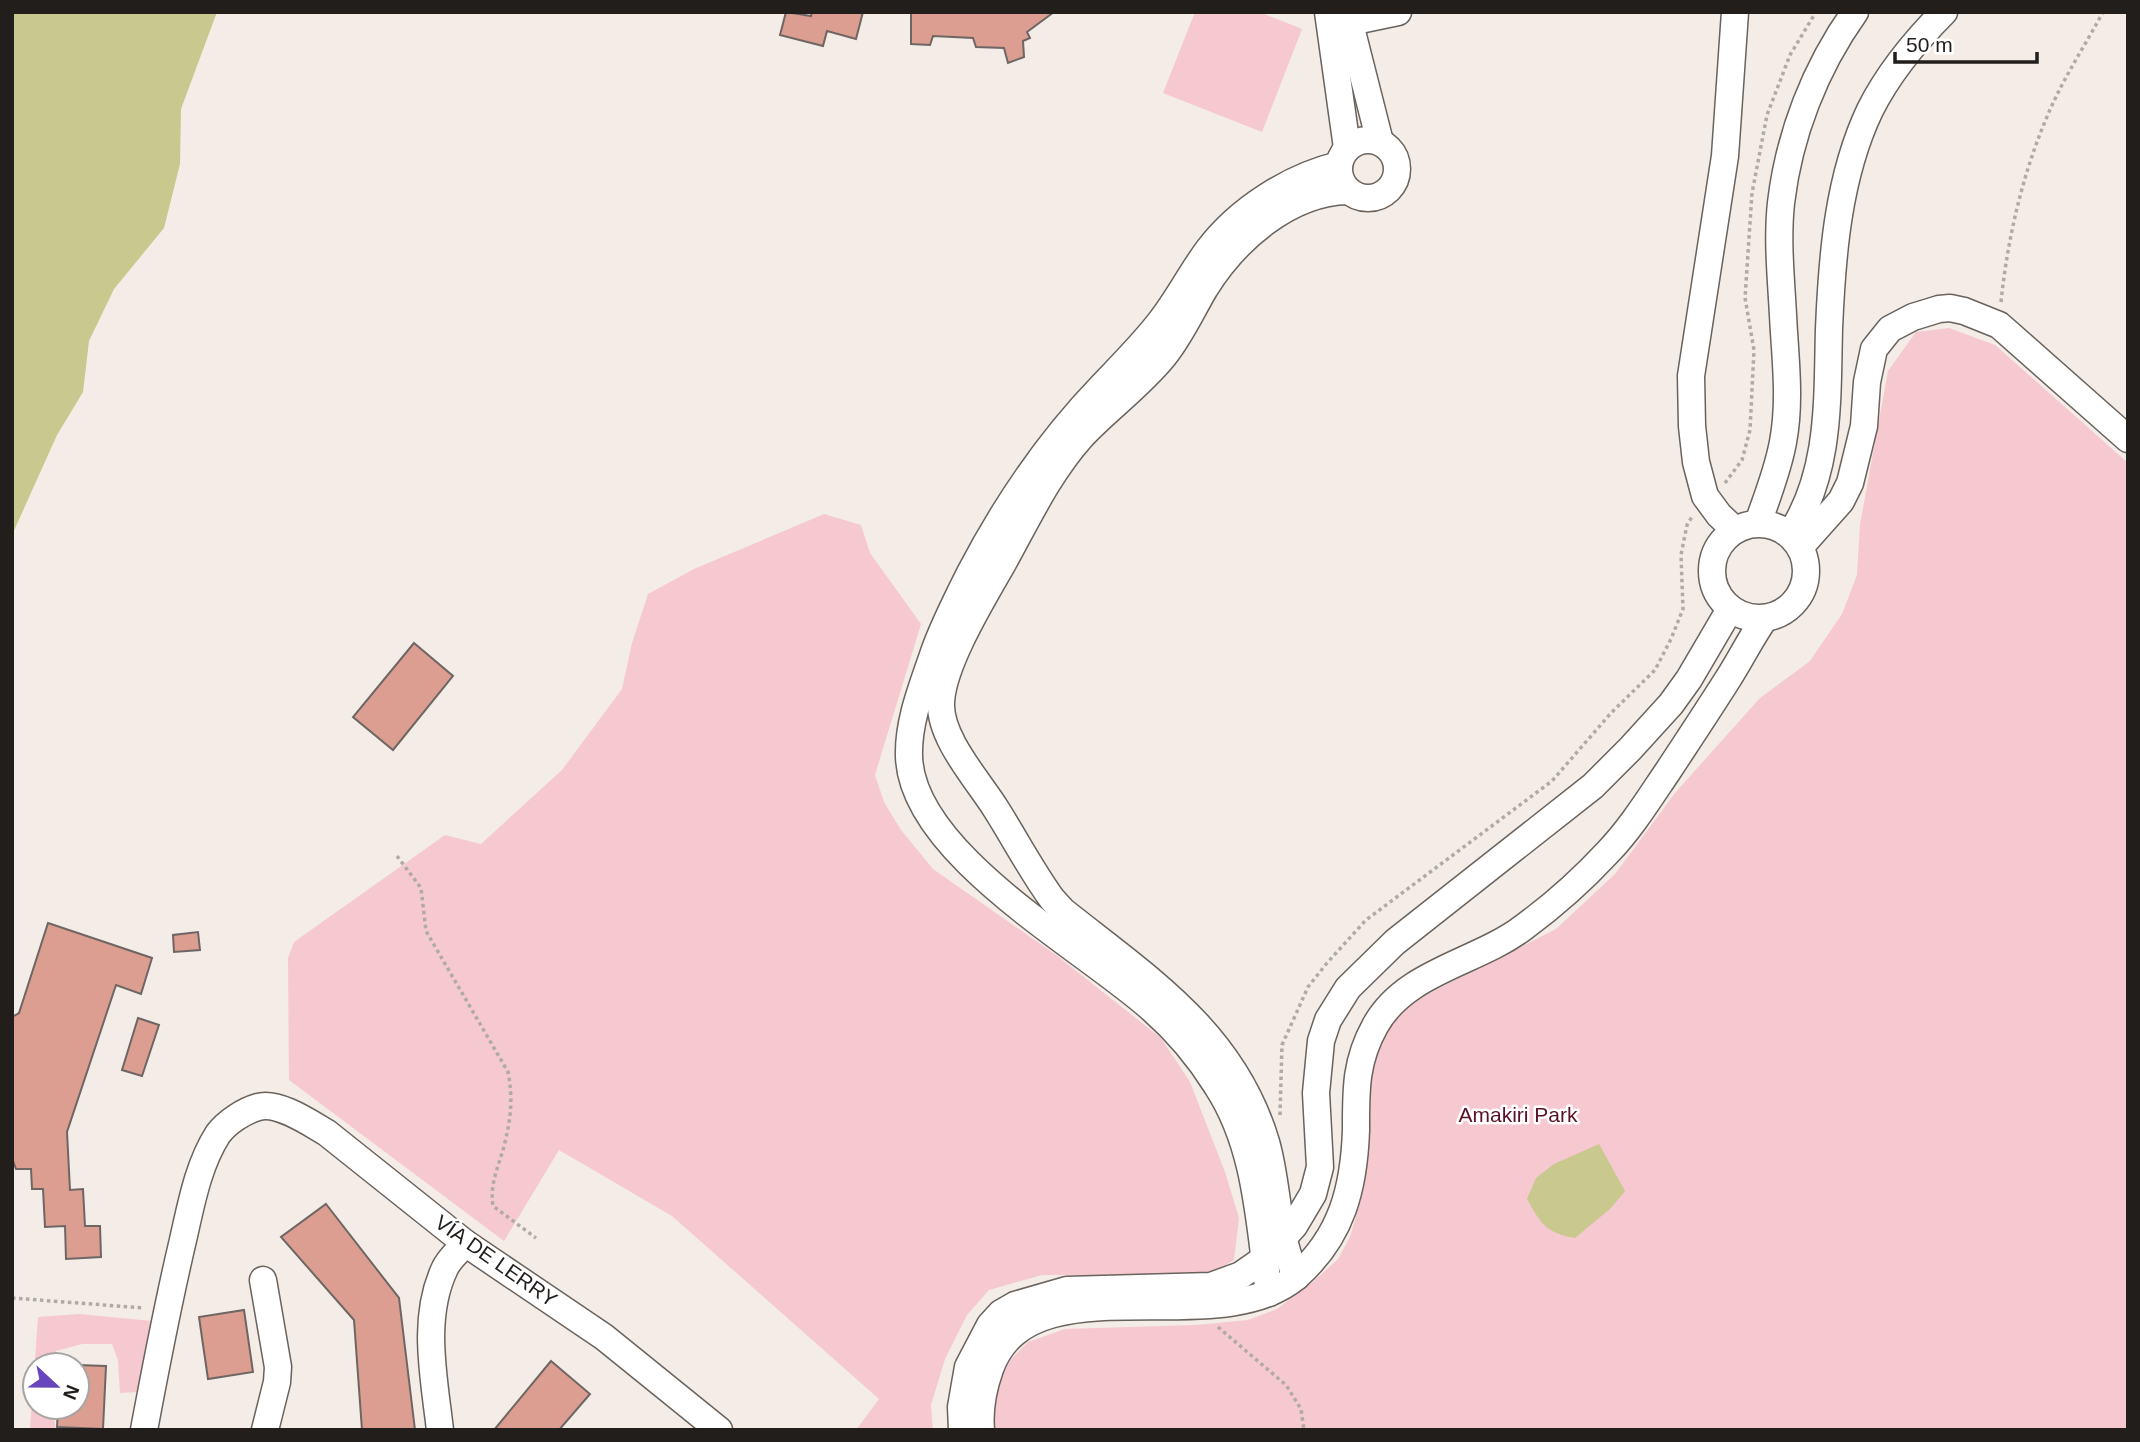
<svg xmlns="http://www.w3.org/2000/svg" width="2140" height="1442" viewBox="0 0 2140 1442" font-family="Helvetica,sans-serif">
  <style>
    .green { fill: #f6c8cf }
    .water { fill: #c8c88f }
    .building { fill: #db9e91; stroke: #6f6664; stroke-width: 2 }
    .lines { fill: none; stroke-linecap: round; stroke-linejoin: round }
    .minor-casing { stroke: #69625d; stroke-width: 29 }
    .path { stroke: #b0aaa5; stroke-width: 3.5; stroke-dasharray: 3.5 3.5; stroke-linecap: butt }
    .minor { stroke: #fff; stroke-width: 26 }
    .labels { text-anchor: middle; stroke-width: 5; stroke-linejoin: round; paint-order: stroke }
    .park-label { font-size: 21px; fill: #5a1128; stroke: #fff }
    .street-label { font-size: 21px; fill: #211e1c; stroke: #fff }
  </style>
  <rect width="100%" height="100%" fill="#f4ece6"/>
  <g class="green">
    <path d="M1195 12H1259L1302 29 1262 132 1163 93Z"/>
    <path d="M1949 328 1995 345 2128 463V1430H992L990 1421 1005 1365 1028 1342 1065 1329 1196 1325 1248 1320 1277 1309 1314 1281 1338 1259 1350 1237 1361 1200 1367 1156 1369 1087 1374 1051 1390 1020 1412 1002 1556 929 1615 874 1675 793 1760 698 1810 661 1842 614 1857 575 1860 525 1888 371 1916 332Z"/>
    <path d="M824 514 861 525 870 553 921 624 875 775 884 802 901 830 933 869 1056 955 1161 1038 1190 1082 1225 1172 1239 1218 1234 1260 1209 1275H1042L989 1290 967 1315 945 1359 931 1405 933 1430H856L879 1399 672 1216 559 1150 504 1241 289 1080 288 958 294 942 445 835 481 844 562 770 622 689 632 643 648 594 694 569Z"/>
    <path d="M79 1314 152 1321 148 1360 138 1392 120 1393 118 1360 112 1344H82L56 1351 54 1365H35V1407H52L56 1430H30L38 1317Z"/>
  </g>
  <g class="water">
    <path d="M12 12H217L181 109 180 164 164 228 114 289 89 341 83 392 57 435 12 535Z"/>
    <path d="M1599 1144 1625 1191 1611 1208 1575 1238C1546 1233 1541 1224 1527 1199L1536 1178 1554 1164Z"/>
  </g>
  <g class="building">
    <path d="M786 12 811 16 812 12H863L856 39 827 31 823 46 780 35Z"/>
    <path d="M911 12H1054L1027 32 1030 38 1023 41 1024 57 1008 63 1004 48 976 47 973 38 933 36 930 45 911 44Z"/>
    <path d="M414 643 453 676 393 750 353 717Z"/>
    <path d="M48 923 152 958 141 994 116 985 67 1132 70 1190 83 1189 85 1226H100L101 1257 66 1259 65 1226 45 1227 43 1189H32L31 1169H16L12 1158V1017L19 1013Z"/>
    <path d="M198 932 200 950 174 952 173 935Z"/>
    <path d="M138 1018 159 1025 142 1076 122 1070Z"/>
    <path d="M326 1204 399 1298 415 1430H362L354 1320 281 1237Z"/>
    <path d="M244 1310 253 1372 208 1379 199 1317Z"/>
    <path d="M551 1361 590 1394 559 1430H494Z"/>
    <path d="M77 1365 106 1366 103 1429 57 1427 58 1407H77Z"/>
  </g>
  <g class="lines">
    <g class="minor-casing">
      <g id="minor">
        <path d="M1328 12 1347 148"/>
        <path d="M1347 12 1380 142"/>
        <path d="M1331 26 1398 12"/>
        <circle cx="1368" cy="169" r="29"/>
        <path d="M1758 523C1767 497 1778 470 1783 442 1791 400 1785 357 1783 315 1781 278 1777 240 1781 203 1789 135 1815 68 1855 12"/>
        <circle cx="1759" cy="571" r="47"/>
        <path d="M1735 530 1719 515 1705 496 1696 462 1692 426 1691 376 1725 156 1735 12"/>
        <path d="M1790 535C1831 472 1827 401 1829 329 1832 256 1838 177 1870 110 1888 74 1916 40 1944 12"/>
        <path d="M1800 547 1841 501 1850 483 1864 426 1867 382 1874 349 1890 329 1913 317 1939 309 1950 308 1964 311 1999 325 2128 439"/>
        <path d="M1296 1277C1291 1264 1286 1250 1283 1236 1276 1205 1275 1173 1266 1142 1233 1032 1147 978 1063 911L1052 899C1031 870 1015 839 996 809 978 780 939 738 941 702 943 663 983 598 1003 563 1027 520 1048 474 1081 437 1107 409 1140 386 1164 356 1181 335 1192 310 1205 288 1235 240 1289 192 1348 191"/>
        <path d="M263 1280 278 1367 277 1382 265 1430"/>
        <path d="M1269 1293C1259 1223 1257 1147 1217 1086 1199 1057 1177 1031 1152 1009 1084 948 911 854 909 756 908 720 923 685 934 652 944 624 957 599 970 573 1006 504 1048 442 1102 386 1122 365 1143 344 1160 322 1178 299 1191 273 1208 250 1239 209 1290 177 1339 165"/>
        <path d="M144 1430C156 1366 168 1303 183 1240 191 1205 198 1165 218 1134 227 1122 244 1111 258 1107 278 1101 310 1123 327 1133L465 1243 604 1337 719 1430"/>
        <path d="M440 1430C434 1377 421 1318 445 1268 449 1259 459 1251 465 1243"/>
        <path d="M962 1430 961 1407 968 1367 990 1325 1001 1313 1015 1305 1067 1290 1211 1286 1241 1275 1264 1259 1294 1226 1313 1194 1320 1167 1316 1093 1321 1041 1328 1020 1348 988 1395 942 1593 786 1630 749 1671 704 1689 679 1730 609"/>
        <path d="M981 1430C979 1408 983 1389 990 1369 1030 1257 1218 1345 1297 1276 1342 1236 1354 1188 1356 1130 1356 1091 1355 1062 1375 1026 1405 971 1477 963 1524 927 1554 905 1583 879 1608 852 1631 828 1649 799 1668 771 1687 742 1707 712 1726 682 1740 661 1750 639 1765 618"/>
      </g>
    </g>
    <g class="path">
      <path d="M2001 302C2008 234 2025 163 2054 101 2068 71 2087 42 2103 12"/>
      <path d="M1725 483 1742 460 1750 430 1754 350 1745 298 1752 193 1767 115 1790 55 1816 12"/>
      <path d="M397 856 421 888 426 931 508 1072C513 1097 511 1118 505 1142 500 1164 489 1183 493 1206L536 1238"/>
      <path d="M1280 1115 1282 1045 1308 987 1327 963 1366 920 1552 781 1611 713 1655 670 1671 639 1683 609 1681 555 1687 525 1693 515"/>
      <path d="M12 1298 144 1308"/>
      <path d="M1218 1327 1286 1385 1301 1409 1304 1430"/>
    </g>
    <use href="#minor" class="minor"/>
  </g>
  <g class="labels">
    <g class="park-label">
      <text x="1518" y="1122">Amakiri Park</text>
    </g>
    <g class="street-label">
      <text transform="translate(496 1261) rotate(35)" y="7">VÍA DE LERRY</text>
    </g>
  </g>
  <rect width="2140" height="1442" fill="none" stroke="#211e1c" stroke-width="28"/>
  <g transform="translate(56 1386) rotate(112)"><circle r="33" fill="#ffffff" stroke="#a6a5a4" stroke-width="2"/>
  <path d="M0-5L12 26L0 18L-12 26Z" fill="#6745bd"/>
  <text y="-10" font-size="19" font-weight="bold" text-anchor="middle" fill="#211e1c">N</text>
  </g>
  <path d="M1895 52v10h142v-10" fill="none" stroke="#211e1c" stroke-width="3.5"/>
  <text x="1906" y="52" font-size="21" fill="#211e1c" stroke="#ffffff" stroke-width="5" paint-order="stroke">50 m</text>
</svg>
